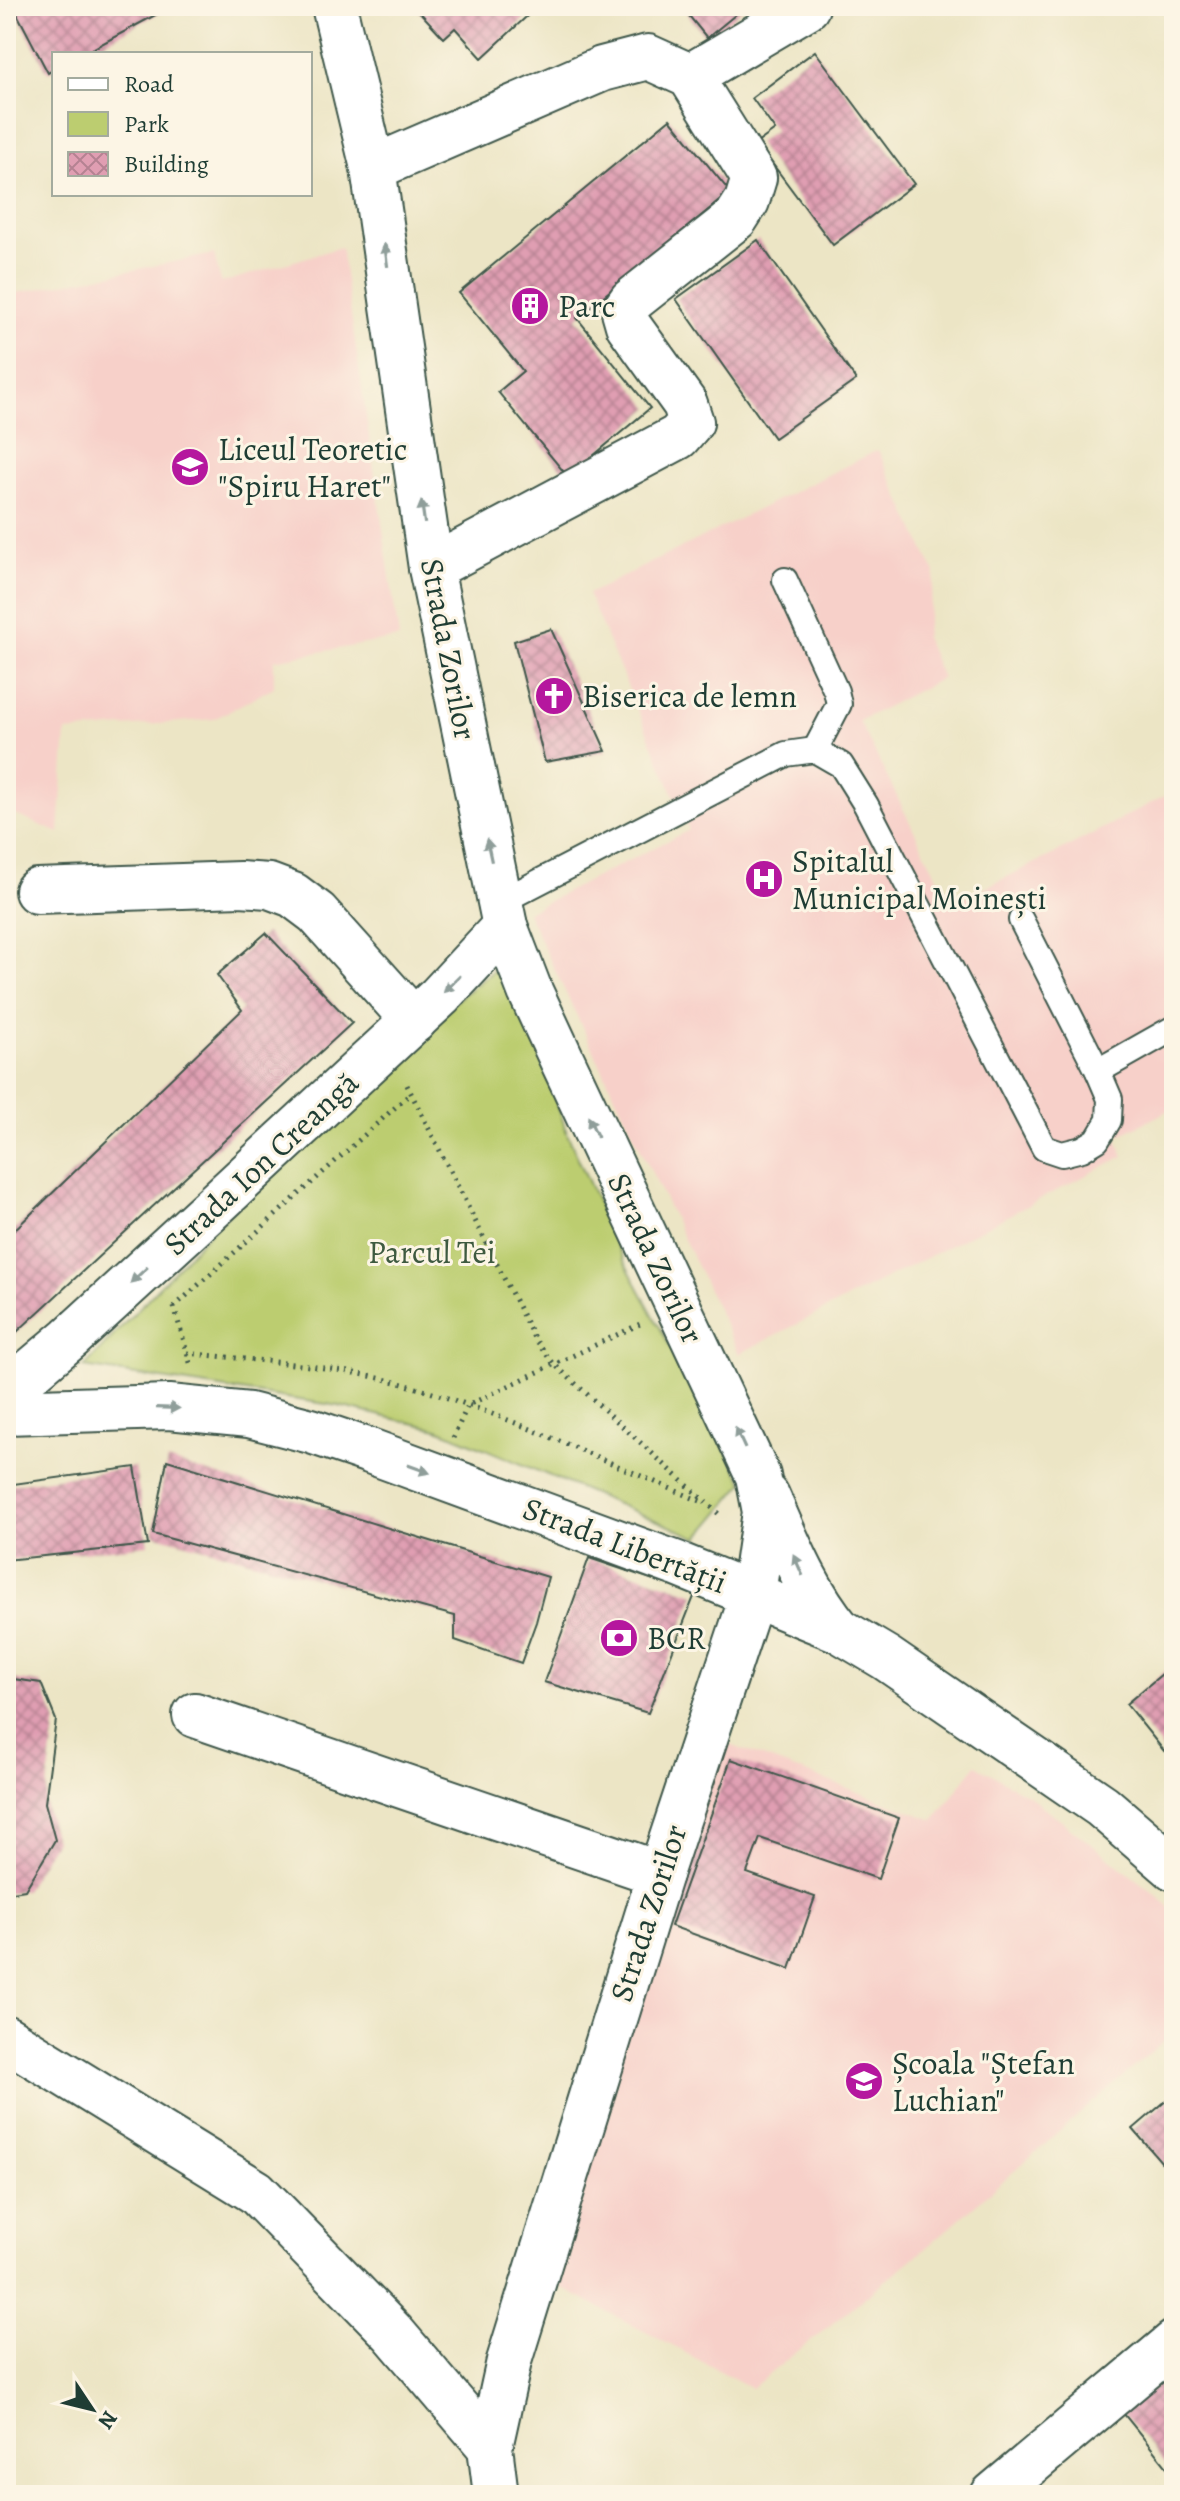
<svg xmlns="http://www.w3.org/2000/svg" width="1180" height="2501" viewBox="0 0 1180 2501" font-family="Alegreya,serif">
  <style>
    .built { fill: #f7d0c9 }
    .park { fill: #bccd70; stroke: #6e8552; stroke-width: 2 }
    .building { fill: url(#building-cross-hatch) }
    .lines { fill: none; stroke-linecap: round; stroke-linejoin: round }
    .lane-casing { stroke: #3e564a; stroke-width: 28 }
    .street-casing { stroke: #3e564a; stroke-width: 48 }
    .path { stroke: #3e564a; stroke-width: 5; stroke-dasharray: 2 6; stroke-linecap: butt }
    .lane { stroke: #fff; stroke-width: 24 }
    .street { stroke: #fff; stroke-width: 44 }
    .oneway { fill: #8f9e9a }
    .labels { text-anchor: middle; stroke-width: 6; stroke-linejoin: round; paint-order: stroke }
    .poi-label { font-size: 32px; fill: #1f3d34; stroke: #fcf5e5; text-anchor: start }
    .street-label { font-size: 32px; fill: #1f3d34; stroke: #fcf5e5 }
    .park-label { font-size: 32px; fill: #3e5a40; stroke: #fcf5e5 }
  </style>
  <defs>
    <pattern id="building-cross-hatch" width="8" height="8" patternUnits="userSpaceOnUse" patternTransform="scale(2)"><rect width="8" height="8" fill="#e09eb2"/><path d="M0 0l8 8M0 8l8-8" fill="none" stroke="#b58292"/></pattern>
  </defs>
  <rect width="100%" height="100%" fill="#fcf5e5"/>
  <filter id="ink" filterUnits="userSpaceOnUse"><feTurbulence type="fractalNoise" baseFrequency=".0125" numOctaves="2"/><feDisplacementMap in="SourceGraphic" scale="16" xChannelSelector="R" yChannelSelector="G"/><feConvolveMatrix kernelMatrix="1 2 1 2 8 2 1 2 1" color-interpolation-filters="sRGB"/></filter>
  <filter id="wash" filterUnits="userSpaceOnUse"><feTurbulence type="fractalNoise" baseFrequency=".006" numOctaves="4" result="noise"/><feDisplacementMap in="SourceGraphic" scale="32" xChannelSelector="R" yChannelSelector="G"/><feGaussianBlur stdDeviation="1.8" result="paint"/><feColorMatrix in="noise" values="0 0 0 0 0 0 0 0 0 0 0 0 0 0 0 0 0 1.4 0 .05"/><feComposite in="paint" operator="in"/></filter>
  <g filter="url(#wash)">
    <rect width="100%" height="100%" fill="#ece5c5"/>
    <g class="built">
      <path d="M341 247 399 638 274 660V687L214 719 66 732 59 833 6 811V295L214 254 221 283Z"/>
      <path d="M878 450 935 573 925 638 942 678 859 721 951 904 1054 854 1174 791V1076L1166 1081 1174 1095V1108L1116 1137 1124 1156 739 1354 527 912 689 830 588 594Z"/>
      <path d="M722 1742 934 1820 976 1765 1028 1795 1159 1897 1174 1913V2032L920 2253 752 2388 545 2279Z"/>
    </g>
    <path class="park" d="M507 960 568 1136 625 1263 744 1483 698 1538 438 1429 339 1406 84 1367 212 1230 433 1019Z"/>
    <g id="blocks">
      <g class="building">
        <path d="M13 6H172L83 54H54V69L48 73Z"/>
        <path d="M414 6H538L482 58 455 28 444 38Z"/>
        <path d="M681 6H746L707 38Z"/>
        <path d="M815 51 914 184 833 245 757 143 775 130 752 98Z"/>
        <path d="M670 119 730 192 577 318 650 408 568 477 498 392 523 371 459 293Z"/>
        <path d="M758 240 856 380 774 438 676 299Z"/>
        <path d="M551 629 606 751 545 762 514 641Z"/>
        <path d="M266 933 352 1023 6 1342V1238L242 1010 217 975Z"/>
        <path d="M167 1460 548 1577 536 1622 521 1663 455 1640V1616L153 1534Z"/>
        <path d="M135 1467 148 1545 6 1560V1485Z"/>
        <path d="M589 1558 695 1594 648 1713 544 1682Z"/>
        <path d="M1174 1664V1743L1164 1751 1126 1704Z"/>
        <path d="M6 1678 41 1683 56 1720 45 1803 55 1840 25 1890 6 1893Z"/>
        <path d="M731 1759 899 1818 878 1879 760 1838 747 1873 815 1897 790 1969 671 1926Z"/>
        <path d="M1174 2094V2177L1133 2129Z"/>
        <path d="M1174 2371V2476L1123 2413Z"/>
      </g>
    </g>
  </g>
  <g filter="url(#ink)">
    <use href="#blocks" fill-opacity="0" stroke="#3e564a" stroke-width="2"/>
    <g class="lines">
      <g class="lane-casing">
        <g id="lane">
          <path d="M785 580 836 691 839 704 815 750"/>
          <path d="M500 902 786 754 815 750 841 765 866 805 1044 1148 1062 1154 1082 1149 1097 1140 1109 1120 1110 1099 1098 1071 1021 920"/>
          <path d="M1098 1071 1174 1028"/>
        </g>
      </g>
      <g class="street-casing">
        <g id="street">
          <path d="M334 6 373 168 431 568 505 926 530 991 563 1062 758 1476 765 1512 753 1594 660 1874 509 2361 490 2447 496 2495"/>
          <path d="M690 76 807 7"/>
          <path d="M373 168 602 69 648 57 690 76 754 178 747 201 736 218 631 301 624 311 628 325 685 404 691 422 678 437 431 568"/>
          <path d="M37 891 240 884 269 886 293 895 317 913 414 1021"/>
          <path d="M6 1388 31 1371 70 1338 216 1204 440 996 505 926"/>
          <path d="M6 1412 169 1407 249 1415 311 1431 367 1450 677 1564 839 1630 886 1658 1102 1806 1174 1868"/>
          <path d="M767 1496C788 1543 806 1590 839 1630"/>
          <path d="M195 1715 660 1874"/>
          <path d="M6 2038 256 2192 393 2333 490 2447"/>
          <path d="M993 2495 1174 2343"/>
        </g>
      </g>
      <g class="path">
        <path d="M407 1085 535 1340 554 1364 721 1516"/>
        <path d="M174 1307 411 1093"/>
        <path d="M174 1307 191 1366"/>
        <path d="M187 1353C259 1361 334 1365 403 1384 505 1413 605 1462 703 1502"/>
        <path d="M453 1438 468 1405 640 1324"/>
      </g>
      <use href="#lane" class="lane"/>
      <use href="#street" class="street"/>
    </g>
    <defs><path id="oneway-solid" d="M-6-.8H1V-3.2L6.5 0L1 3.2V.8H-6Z" transform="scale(2)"/></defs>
    <g class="oneway">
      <use href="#oneway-solid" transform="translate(386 255) rotate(-98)"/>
      <use href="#oneway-solid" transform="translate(423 512) rotate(-98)"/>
      <use href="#oneway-solid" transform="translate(489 850) rotate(-102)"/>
      <use href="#oneway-solid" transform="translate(452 984) rotate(135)"/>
      <use href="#oneway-solid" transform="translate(593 1127) rotate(-115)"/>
      <use href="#oneway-solid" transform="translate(139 1275) rotate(137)"/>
      <use href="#oneway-solid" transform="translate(168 1408) rotate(2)"/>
      <use href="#oneway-solid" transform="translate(740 1438) rotate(-115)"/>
      <use href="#oneway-solid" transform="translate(419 1469) rotate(20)"/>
      <use href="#oneway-solid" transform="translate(798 1565) rotate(-114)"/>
    </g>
  </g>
  <defs>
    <g id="building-disc" transform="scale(2)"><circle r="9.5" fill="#b5179e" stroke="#fcf5e5"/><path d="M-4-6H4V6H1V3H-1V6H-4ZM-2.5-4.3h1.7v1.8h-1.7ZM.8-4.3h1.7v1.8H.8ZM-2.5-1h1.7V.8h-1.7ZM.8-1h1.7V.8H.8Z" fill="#fff"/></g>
    <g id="university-disc" transform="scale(2)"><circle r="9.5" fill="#b5179e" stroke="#fcf5e5"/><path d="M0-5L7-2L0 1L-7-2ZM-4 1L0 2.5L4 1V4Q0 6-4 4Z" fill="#fff"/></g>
    <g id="church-disc" transform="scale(2)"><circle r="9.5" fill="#b5179e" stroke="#fcf5e5"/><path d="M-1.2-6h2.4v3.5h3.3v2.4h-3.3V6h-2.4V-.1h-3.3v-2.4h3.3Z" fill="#fff"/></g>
    <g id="hospital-disc" transform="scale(2)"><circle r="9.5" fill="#b5179e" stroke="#fcf5e5"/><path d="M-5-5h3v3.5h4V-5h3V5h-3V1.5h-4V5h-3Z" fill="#fff"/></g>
    <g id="bank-disc" transform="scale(2)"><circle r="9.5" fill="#b5179e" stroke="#fcf5e5"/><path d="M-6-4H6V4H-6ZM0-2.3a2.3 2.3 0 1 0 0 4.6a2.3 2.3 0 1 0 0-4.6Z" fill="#fff"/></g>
    <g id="school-disc" transform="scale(2)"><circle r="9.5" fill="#b5179e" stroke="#fcf5e5"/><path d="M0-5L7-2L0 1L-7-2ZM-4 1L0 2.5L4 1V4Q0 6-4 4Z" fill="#fff"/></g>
  </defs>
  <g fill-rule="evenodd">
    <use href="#building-disc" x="530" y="306"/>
    <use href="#university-disc" x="190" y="467"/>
    <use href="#church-disc" x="554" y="696"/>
    <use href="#hospital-disc" x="764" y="879"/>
    <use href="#bank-disc" x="619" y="1638"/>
    <use href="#school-disc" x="864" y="2081"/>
  </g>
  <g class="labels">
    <g class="poi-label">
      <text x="558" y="317">Parc</text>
      <text x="218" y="460">Liceul Teoretic<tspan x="218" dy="37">"Spiru Haret"</tspan></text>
      <text x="582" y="707">Biserica de lemn</text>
      <text x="792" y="872">Spitalul<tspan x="792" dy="37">Municipal Moinești</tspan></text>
      <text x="647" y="1649">BCR</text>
      <text x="892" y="2074">Școala "Ștefan<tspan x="892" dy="37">Luchian"</tspan></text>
    </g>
    <g class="street-label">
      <text transform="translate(449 649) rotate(79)" y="11">Strada Zorilor</text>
      <text transform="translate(261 1163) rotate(-43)" y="11">Strada Ion Creangă</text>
      <text transform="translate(656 1258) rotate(65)" y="11">Strada Zorilor</text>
      <text transform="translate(625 1545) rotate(21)" y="11">Strada Libertății</text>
      <text transform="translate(648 1913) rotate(-72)" y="11">Strada Zorilor</text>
    </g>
    <g class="park-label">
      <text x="432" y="1263">Parcul Tei</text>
    </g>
  </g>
  <rect width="1180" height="2501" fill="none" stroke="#fcf5e5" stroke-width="32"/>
  <rect x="52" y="52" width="260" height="144" fill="#fcf5e5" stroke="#a4ab9e" stroke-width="2"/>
  <rect x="68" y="78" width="40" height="12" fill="#ffffff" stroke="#a4ab9e" stroke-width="2"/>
  <text x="124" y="92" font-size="24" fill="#1f3d34">Road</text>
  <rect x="68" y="112" width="40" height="24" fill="#bccd70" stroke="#a4ab9e" stroke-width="2"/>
  <text x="124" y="132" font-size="24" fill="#1f3d34">Park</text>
  <rect x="68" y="152" width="40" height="24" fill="url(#building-cross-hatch)" stroke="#a4ab9e" stroke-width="2"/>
  <text x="124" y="172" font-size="24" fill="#1f3d34">Building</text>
  <g transform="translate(92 2409) rotate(125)" stroke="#fcf5e5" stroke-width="6" paint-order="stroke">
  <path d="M0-6L14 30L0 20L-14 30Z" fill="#1f3d34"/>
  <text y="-12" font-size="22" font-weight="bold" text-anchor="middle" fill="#1f3d34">N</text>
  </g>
</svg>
